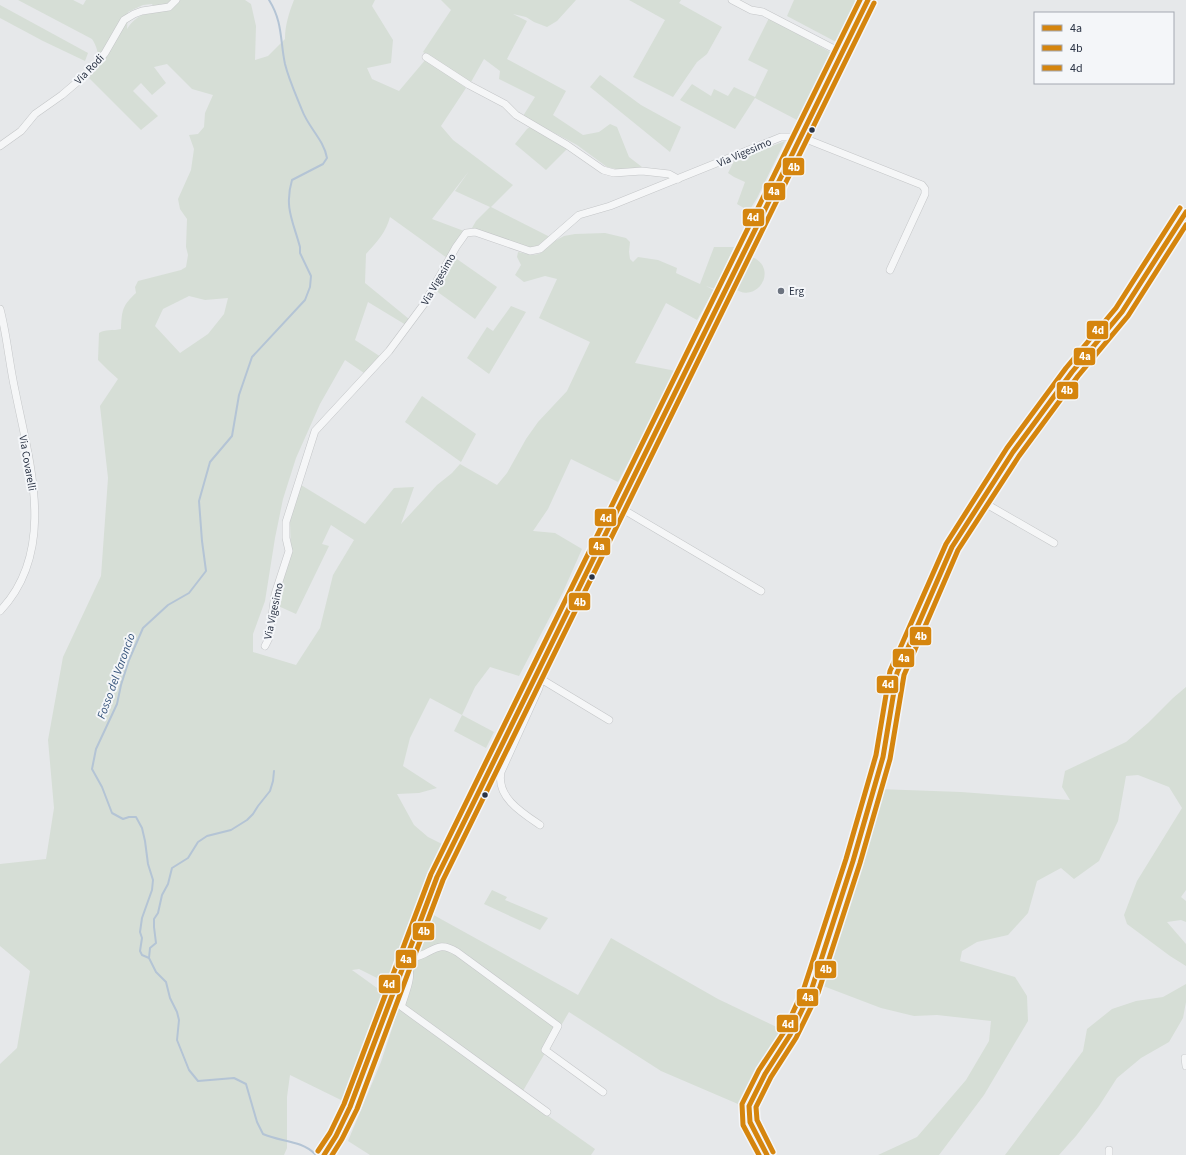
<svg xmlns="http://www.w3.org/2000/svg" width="1186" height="1155" viewBox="0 0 1186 1155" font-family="'Source Sans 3',sans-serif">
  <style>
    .green { fill: #d6ded6; fill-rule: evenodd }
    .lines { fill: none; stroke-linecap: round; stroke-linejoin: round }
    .stream { stroke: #b4c4d5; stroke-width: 2 }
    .street-casing { stroke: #c4c6c8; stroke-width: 8 }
    .secondary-casing { stroke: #c4c6c8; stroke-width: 10 }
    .street { stroke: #f5f6f7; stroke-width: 7 }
    .secondary { stroke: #f8f8f8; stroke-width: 9 }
    .bus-1-casing { stroke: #f4f6f9; stroke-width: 8 }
    .bus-2-casing { stroke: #f4f6f9; stroke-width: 8 }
    .bus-3-casing { stroke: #f4f6f9; stroke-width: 8 }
    .bus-1 { stroke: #d5850e; stroke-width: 5 }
    .bus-2 { stroke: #d5850e; stroke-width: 5 }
    .bus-3 { stroke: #d5850e; stroke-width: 5 }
    .bus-dot { fill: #2b3445; stroke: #f4f6f9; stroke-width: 1.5 }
    .poi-dot { fill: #6c737f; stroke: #f4f6f9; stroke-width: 1.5 }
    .labels { text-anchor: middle; stroke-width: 4; stroke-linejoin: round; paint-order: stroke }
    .street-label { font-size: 11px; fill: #2b3445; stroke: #f4f6f9 }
    .poi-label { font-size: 11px; fill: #2b3445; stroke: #f4f6f9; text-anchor: start }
    .water-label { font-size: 12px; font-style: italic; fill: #34527a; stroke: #f4f6f9 }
    .line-badge { stroke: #f4f6f9; stroke-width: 1.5 }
    .badge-label { font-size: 11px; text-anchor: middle; font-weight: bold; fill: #fff }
  </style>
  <rect width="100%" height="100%" fill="#e6e8ea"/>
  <g class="green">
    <path d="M18 0H73L83 5 86 0H245L251 4 256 26 255 60 268 56 285 39C285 25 289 13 294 0H375L372 6 393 40 391 63 367 68 372 79 399 91 426 59 466 88 441 126 453 140 513 185 491 207 550 237C542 243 537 247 528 248L476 230 472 228 476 221 490 207 455 191 469 171 432 219 464 231 447 258 390 217C386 232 377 242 366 254L365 283 409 319 406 325 368 302 355 340 381 357 364 373 345 360 320 404 296 458 283 499 275 538 265 601 253 634V652L296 665 320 628 333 575 354 540 331 525 322 544 329 546 296 614 276 605 279 587 287 569 291 553 290 523 291 515 301 485 365 524 394 488 414 487 401 524 437 485 452 473 460 464 497 485 507 473 526 439 538 422 567 391 590 342 539 318 557 279 545 276 524 282 515 275 521 265 517 257 518 252 532 255 539 254 555 241 564 236 575 234 605 233 626 238 630 242 629 252 630 259 633 262 638 257 658 260 677 268 676 273 700 284 714 247H734L715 289 706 286 714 290 697 320 666 303 635 363 676 371 618 482 571 459 548 509 533 531 555 533 582 549 563 592 519 676 490 667 475 687 462 715 494 732 486 748 454 731 462 715 430 698 410 738 403 766 437 788 419 793 397 794 414 825 428 837 452 849 437 877 431 878 389 984 359 969 352 970 384 993 345 1102 290 1075 287 1097V1148L284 1155H0V1064L17 1048 30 971 0 946V864L46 859 54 808 48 740 63 657 101 576 108 478 100 406 118 379 108 370 98 360 99 333C105 329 113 331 121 329 122 310 122 306 136 293L135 287 138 281 181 270 186 267 188 255 186 247 187 219 180 209 178 199 191 170 194 149 189 135 198 134 204 127 205 113 213 95 192 89 167 64 154 67 166 83 152 95 141 83 133 91 158 116 141 130 89 78 101 64C98 55 97 46 92 39ZM152 4 157 12C142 14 136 16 127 29L128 12 143 5ZM189 296 205 300 228 298 224 314 208 334 180 353 155 326 163 309Z"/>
    <path d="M441 0H576L557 21 547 27 534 22 526 17 513 14 527 21 507 59 566 91 553 115 583 135 599 132 610 124 617 127 629 157 642 167 620 170 607 167 577 145 523 116 535 97 499 79 500 71 484 59 471 82 423 52 451 10Z"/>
    <path d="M629 0H681L679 3 722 27 707 54 697 62 673 97 633 77 665 20Z"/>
    <path d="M794 0H854L858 2 838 43 787 16Z"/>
    <path d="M0 5 88 53 85 61 43 41 0 18Z"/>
    <path d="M769 18 832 53 797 120 755 98 735 129 680 100 692 84 711 96 714 89 728 96 734 87 755 97 768 70 748 60Z"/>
    <path d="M600 75 641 105 681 127 670 152 590 87Z"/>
    <path d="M530 127H532L567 149 546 170 515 144 527 129Z"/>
    <path d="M785 141 757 198 749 211 737 204 745 182 734 177 728 173 734 161Z"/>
    <path d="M749 256C781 265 758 308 732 287Z"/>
    <path d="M454 257 497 287 475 319 435 290Z"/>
    <path d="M511 306 526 312 489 374 467 358 487 327 493 331Z"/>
    <path d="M422 396 476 434 461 462 405 422Z"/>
    <path d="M1186 687V890L1181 897 1186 901V922L1181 920 1167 922 1186 944V966L1170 956 1127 924 1124 915 1137 881 1182 808 1169 787 1138 775 1126 776 1118 821 1099 861 1074 879 1061 868 1037 881 1028 913 1008 935 977 942 962 951 960 961 1015 977 1027 996 1028 1021 984 1095 939 1155H878L917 1137 966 1080 989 1041 991 1021 937 1015 914 1016 881 1008 818 984 845 907 878 789 961 792 1070 800 1062 787 1065 771 1126 742 1148 723 1173 698Z"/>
    <path d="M492 890 507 897 505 900 548 918 540 930 484 904Z"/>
    <path d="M430 913 578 995 611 938 718 999 787 1032 760 1078 745 1107 661 1071 569 1012 520 1096 595 1149 591 1155H370L348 1141 381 1062Z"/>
    <path d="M1186 984V1002L1183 1018 1169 1042 1141 1058 1117 1078 1099 1106 1076 1136 1059 1155H1005L1083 1051 1087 1029 1112 1009 1136 1001 1163 997Z"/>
  </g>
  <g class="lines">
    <g class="stream">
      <path d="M269 0C283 22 280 41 285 64 289 80 296 95 302 110 308 127 324 140 327 158L323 164 292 180C284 207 293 221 300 247V253L311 276 310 287 305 300 252 357 239 395 232 436 210 462 199 501 202 541 206 571 189 593 168 605 143 628 129 660 121 685 117 704 96 749 92 769 102 787 112 813 123 819 129 817H136L142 828 145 841 148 864 153 880 152 890 142 918 140 932 142 938 140 951 142 955 149 958 156 972 166 982 170 998 177 1012 179 1020 177 1040 189 1070 198 1081 234 1078 246 1084 257 1122 263 1134C281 1142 301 1140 315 1154"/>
      <path d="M149 958 150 948 156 943 154 927V919L158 913 162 895 168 884 172 868 188 858 198 842 207 836 231 830 247 820 253 814 258 806 270 791 273 781 274 771"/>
    </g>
    <g class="street-casing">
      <g id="street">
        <path d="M732 0 751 10 763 12 842 53"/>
        <path d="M426 57 469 85 505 104 516 115 567 145 603 170 614 173 642 171 669 174 678 179"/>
        <path d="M0 146 21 131 35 114 62 95 89 72 105 53 124 20 134 14 142 11 169 7 176 0"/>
        <path d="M0 309C7 335 9 363 15 390 29 461 58 550 0 611"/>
        <path d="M981 501 1054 543"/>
        <path d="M619 507 761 591"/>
        <path d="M265 646 269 638 275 594 289 551 286 538V522L315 431 389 351 424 304 456 247 466 233 475 232 530 251 540 249 579 215 610 206 781 137H801L922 185 925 189V194L890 270"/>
        <path d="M541 679 609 720"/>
        <path d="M540 825C522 813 496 797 501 772L539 688 541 679 540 668"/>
        <path d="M1185 1058 1186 1066"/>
        <path d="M547 1112 402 1007V1004C407 987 414 976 406 959 412 958 418 957 424 954 438 947 442 943 457 952L558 1026 545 1050 603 1092"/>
        <path d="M1109 1150V1155"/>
        <path d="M767 1155 750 1122 749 1106 765 1074 790 1035 811 991 853 861 883 757 897 673 952 547 981 501 1013 452 1072 372 1122 312 1186 212"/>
      </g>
    </g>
    <g class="secondary-casing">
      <path id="secondary" d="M324 1155 336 1136 350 1107 437 877 868 0"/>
    </g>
    <use href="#street" class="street"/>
    <use href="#secondary" class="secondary"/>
    <g class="bus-1-casing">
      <g id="bus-1">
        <path d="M324 1155 336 1136 350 1107 437 877 868 0"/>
        <path d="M767 1155 750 1122 749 1106 765 1074 790 1035 811 991 853 861 883 757 897 673 952 547 1013 452 1072 372 1122 312 1186 212"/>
      </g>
    </g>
    <g class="bus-2-casing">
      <g id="bus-2">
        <path d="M773 1152 757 1120 756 1107 771 1077 796 1038 818 993 860 863 890 759 904 675 958 550 1019 456 1078 376 1128 316 1186 225"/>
        <path d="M332 1155 342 1139 357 1109 443 880 874 3"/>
      </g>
    </g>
    <g class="bus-3-casing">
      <g id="bus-3">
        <path d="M318 1151 330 1133 344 1104 431 874 860 0"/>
        <path d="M759 1155 743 1125 742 1104 759 1070 784 1032 804 988 846 859 876 755 890 671 946 544 1007 448 1066 368 1116 308 1180 208"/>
      </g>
    </g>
    <use href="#bus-1" class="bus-1"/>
    <use href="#bus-2" class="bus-2"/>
    <use href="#bus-3" class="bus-3"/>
  </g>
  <g class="bus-dot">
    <circle cx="812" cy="130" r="3.5"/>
    <circle cx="592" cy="577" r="3.5"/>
    <circle cx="485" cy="795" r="3.5"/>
  </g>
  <circle class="poi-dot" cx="781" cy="291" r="4"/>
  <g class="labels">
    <g class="street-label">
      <text transform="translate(89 69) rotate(-46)" y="4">Via Rodi</text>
      <text transform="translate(744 152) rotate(-23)" y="4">Via Vigesimo</text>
      <text transform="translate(438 279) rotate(-60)" y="4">Via Vigesimo</text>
      <text transform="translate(28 463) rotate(80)" y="4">Via Covarelli</text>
      <text transform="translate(273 611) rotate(-78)" y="4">Via Vigesimo</text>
    </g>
    <g class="poi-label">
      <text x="789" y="295">Erg</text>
    </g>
    <g class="water-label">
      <text transform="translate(116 676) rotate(-70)" y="4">Fosso del Varoncio</text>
    </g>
  </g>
  <g class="line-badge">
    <rect x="782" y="157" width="23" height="19" rx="4" fill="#d5850e"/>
    <rect x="763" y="182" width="23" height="19" rx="4" fill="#d5850e"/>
    <rect x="742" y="208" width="23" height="19" rx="4" fill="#d5850e"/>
    <rect x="1086" y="320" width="23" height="20" rx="4" fill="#d5850e"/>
    <rect x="1073" y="347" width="23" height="19" rx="4" fill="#d5850e"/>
    <rect x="1056" y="381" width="23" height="19" rx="4" fill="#d5850e"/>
    <rect x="594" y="508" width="23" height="19" rx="4" fill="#d5850e"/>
    <rect x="588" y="537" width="23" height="19" rx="4" fill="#d5850e"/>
    <rect x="568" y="592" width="23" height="19" rx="4" fill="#d5850e"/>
    <rect x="909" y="626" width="23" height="20" rx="4" fill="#d5850e"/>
    <rect x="892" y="648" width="23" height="20" rx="4" fill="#d5850e"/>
    <rect x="876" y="675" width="23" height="19" rx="4" fill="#d5850e"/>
    <rect x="412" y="922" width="23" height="19" rx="4" fill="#d5850e"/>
    <rect x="395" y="949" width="22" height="20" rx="4" fill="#d5850e"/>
    <rect x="814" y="960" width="23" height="19" rx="4" fill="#d5850e"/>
    <rect x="378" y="974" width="23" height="20" rx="4" fill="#d5850e"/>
    <rect x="796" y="988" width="23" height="19" rx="4" fill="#d5850e"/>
    <rect x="776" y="1014" width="23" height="19" rx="4" fill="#d5850e"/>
  </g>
  <g class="badge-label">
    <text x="794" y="171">4b</text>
    <text x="774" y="195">4a</text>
    <text x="753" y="221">4d</text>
    <text x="1098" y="334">4d</text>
    <text x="1085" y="360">4a</text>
    <text x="1067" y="394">4b</text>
    <text x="606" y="522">4d</text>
    <text x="599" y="550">4a</text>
    <text x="580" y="606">4b</text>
    <text x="921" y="640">4b</text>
    <text x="904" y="662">4a</text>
    <text x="888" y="688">4d</text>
    <text x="424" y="935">4b</text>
    <text x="406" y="963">4a</text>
    <text x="826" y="973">4b</text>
    <text x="389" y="988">4d</text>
    <text x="808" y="1001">4a</text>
    <text x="788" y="1028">4d</text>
  </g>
  <rect x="1034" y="12" width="140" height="72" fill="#f4f6f9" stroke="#a4a8b1"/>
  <rect x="1042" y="25" width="20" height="6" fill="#d5850e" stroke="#a4a8b1"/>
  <text x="1070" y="32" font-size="12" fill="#2b3445">4a</text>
  <rect x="1042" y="45" width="20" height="6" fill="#d5850e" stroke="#a4a8b1"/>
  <text x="1070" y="52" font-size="12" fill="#2b3445">4b</text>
  <rect x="1042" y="65" width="20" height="6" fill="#d5850e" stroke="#a4a8b1"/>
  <text x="1070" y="72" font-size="12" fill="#2b3445">4d</text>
</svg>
